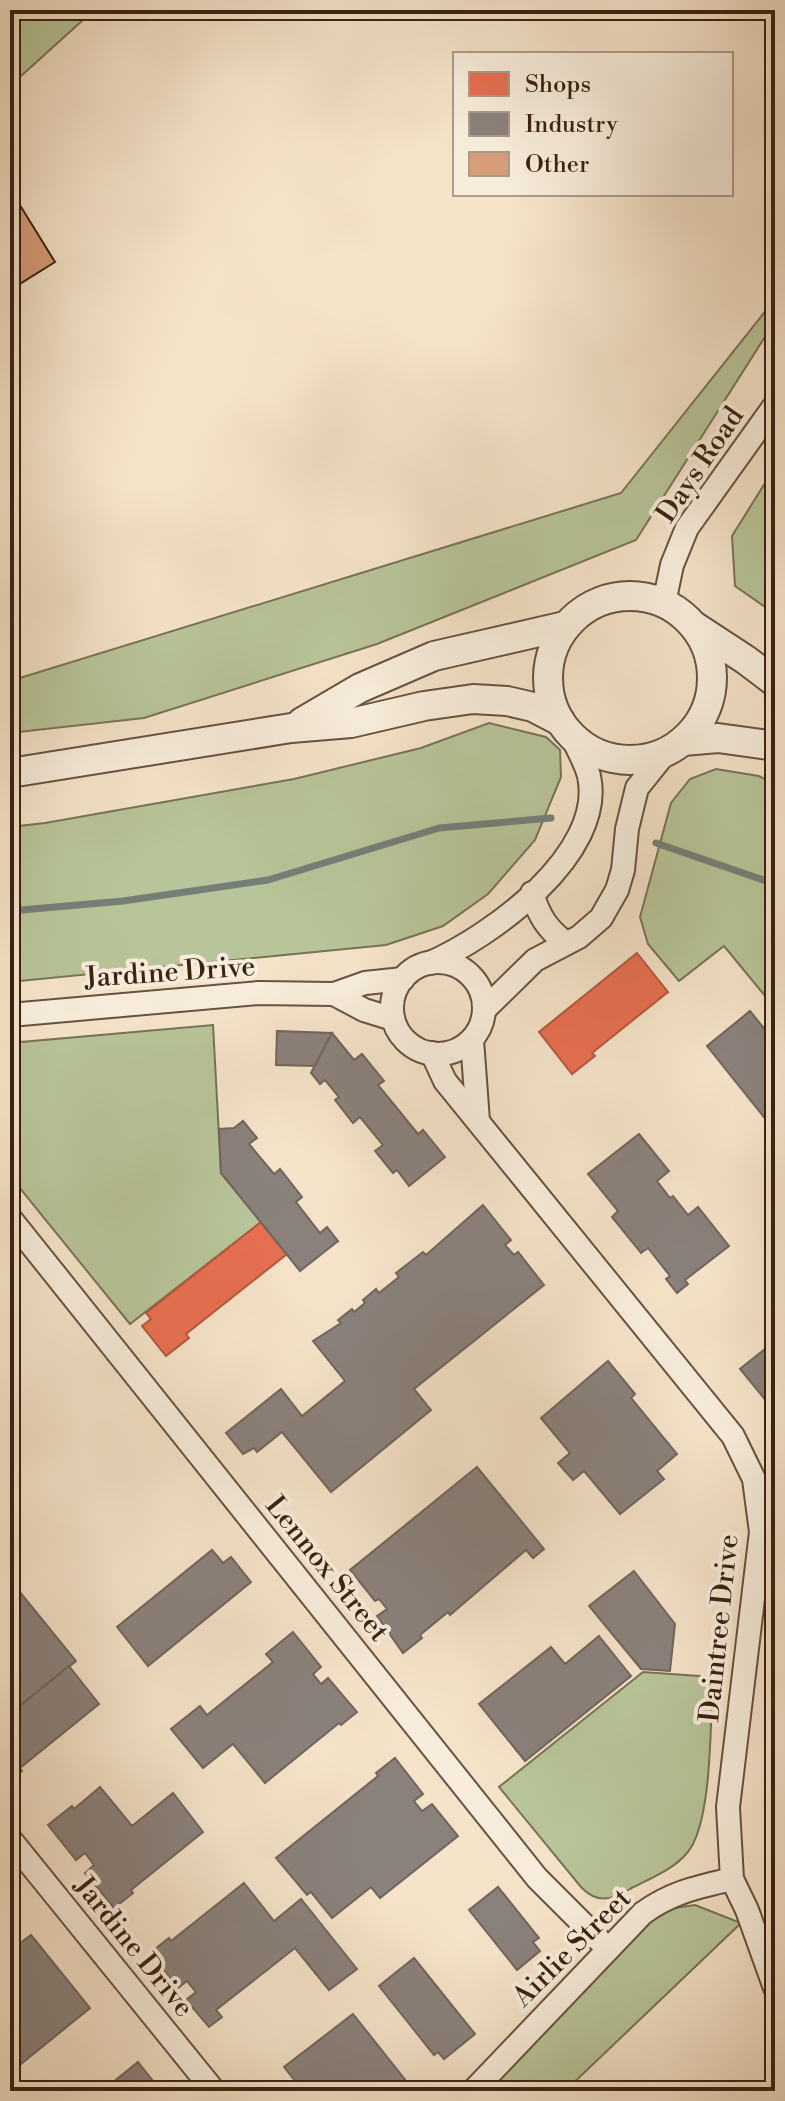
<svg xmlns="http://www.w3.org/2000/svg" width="785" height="2101" viewBox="0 0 785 2101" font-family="'Libre Bodoni',serif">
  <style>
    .green { fill: #b8c499; stroke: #787356; stroke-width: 2 }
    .shops { fill: #e76f51; stroke: #b3583e; stroke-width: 2 }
    .industry { fill: #8a817c; stroke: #72645c; stroke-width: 2 }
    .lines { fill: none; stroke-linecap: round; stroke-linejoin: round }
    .stream { stroke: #757f78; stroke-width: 7 }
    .building { fill: #d89d79; stroke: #392213; stroke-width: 2 }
    .minor-casing { stroke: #685240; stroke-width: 26 }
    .tertiary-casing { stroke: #685240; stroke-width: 32 }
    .minor { stroke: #f8eddc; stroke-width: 22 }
    .tertiary { stroke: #f8eddc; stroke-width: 28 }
    .labels { text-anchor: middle; stroke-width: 8; stroke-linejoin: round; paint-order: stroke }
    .street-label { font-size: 28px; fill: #392213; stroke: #f8eddc }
  </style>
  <rect width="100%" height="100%" fill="#f5e3c9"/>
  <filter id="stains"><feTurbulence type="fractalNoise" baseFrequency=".0025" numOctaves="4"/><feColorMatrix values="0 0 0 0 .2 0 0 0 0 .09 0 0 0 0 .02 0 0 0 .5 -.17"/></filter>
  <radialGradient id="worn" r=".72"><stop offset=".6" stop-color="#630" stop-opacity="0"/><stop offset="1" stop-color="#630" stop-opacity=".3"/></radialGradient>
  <g class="green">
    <path d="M10 10H94L10 86Z"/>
    <path d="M775 299V321L636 540 377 644 144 718 10 733V681L621 493Z"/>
    <path d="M775 467V614L735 586 732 536Z"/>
    <path d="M489 723 546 737 560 750 561 777 535 840 488 894 443 926 386 945 10 982V827L45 823 294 779 421 748Z"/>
    <path d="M716 769 759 776 775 784V1008L724 946 679 981 648 944 640 917 671 803 690 779Z"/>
    <path d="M213 1025 221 1173 261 1222 130 1324 10 1176V1043Z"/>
    <path d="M643 1672 713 1677C710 1719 713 1823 687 1853 673 1870 649 1879 630 1889 611 1900 597 1904 581 1887L499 1787Z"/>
    <path d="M775 1785V1893H772L769 1849Z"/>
    <path d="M695 1905 741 1923 565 2091H489L645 1924 667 1909Z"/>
  </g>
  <g class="shops">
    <path d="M637 953 668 992 592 1053 595 1056 572 1074 539 1032Z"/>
    <path d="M261 1222 287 1254 186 1334 189 1338 166 1356 142 1326 151 1319 146 1313Z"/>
  </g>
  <g class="industry">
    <path d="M750 1011 775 1042V1131L707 1046Z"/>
    <path d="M277 1031 332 1033 315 1066 276 1065Z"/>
    <path d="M332 1033 354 1060 362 1054 384 1081 378 1085 418 1134 423 1130 445 1157 409 1186 397 1170 393 1173 375 1151 383 1145 360 1117 353 1123 335 1100 339 1097 325 1080 320 1084 311 1073Z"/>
    <path d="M243 1121 257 1138 249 1144 274 1174 280 1169 302 1197 296 1202 320 1233 327 1227 338 1241 300 1271 221 1173 219 1129 234 1128Z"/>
    <path d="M639 1134 669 1171 657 1181 670 1198 673 1196 688 1215 698 1207 729 1246 685 1280 688 1284 677 1293 666 1279 670 1276 648 1248 641 1253 612 1217 618 1211 588 1174Z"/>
    <path d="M483 1205 511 1240 505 1245 514 1255 518 1252 544 1285 414 1389 431 1410 331 1492 282 1432 257 1452 254 1448 243 1454 226 1433 281 1389 302 1416 345 1381 313 1341 341 1323 338 1320 352 1309 354 1312 365 1303 363 1300 376 1289 379 1293 399 1277 396 1273 423 1252 426 1255Z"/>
    <path d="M775 1341V1407L772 1408 740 1369Z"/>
    <path d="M608 1361 635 1394 631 1398 677 1454 657 1471 664 1479 620 1514 584 1471 573 1480 558 1463 570 1453 541 1418Z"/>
    <path d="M477 1467 544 1549 533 1558 526 1550 450 1615 448 1612 420 1635 422 1638 403 1653 377 1616 387 1609 379 1599 375 1601 350 1570Z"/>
    <path d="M212 1550 223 1563 231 1557 251 1582 148 1666 117 1627Z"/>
    <path d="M634 1571 675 1624 670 1671 641 1669 589 1606Z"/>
    <path d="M10 1580 76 1661 10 1714Z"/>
    <path d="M293 1632 321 1667 313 1674 321 1684 328 1678 357 1712 341 1725 339 1723 265 1783 233 1744 203 1768 171 1729 200 1706 207 1715 273 1662 266 1654Z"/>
    <path d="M599 1636 631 1676 525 1761 479 1704 551 1647 565 1664Z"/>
    <path d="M69 1666 99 1704 20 1768 22 1771 10 1780V1714Z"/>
    <path d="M395 1758 423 1794 414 1801 422 1811 432 1804 458 1836 380 1898 371 1887 332 1918 311 1892 307 1895 276 1858 378 1776 376 1773Z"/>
    <path d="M100 1787 132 1826 173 1793 203 1832 131 1890 133 1893 114 1908 85 1873 94 1865 85 1853 76 1860 48 1825 72 1806 74 1809Z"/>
    <path d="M244 1883 274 1921 301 1899 357 1969 329 1990 295 1948 216 2010 222 2017 209 2027 186 2000 196 1992 187 1981 178 1988 150 1953 169 1938 171 1941Z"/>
    <path d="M498 1887 539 1938 533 1942 540 1951 517 1970 469 1910Z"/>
    <path d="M31 1935 90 2008 10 2073V1951Z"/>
    <path d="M414 1958 475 2034 444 2059 438 2052 434 2055 379 1986Z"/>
    <path d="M353 2014 414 2091H303L284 2067Z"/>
    <path d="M138 2062 161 2091H102Z"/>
  </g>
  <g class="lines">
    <g class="stream">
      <path d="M656 843 775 884"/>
      <path d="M10 911 123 901 268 880 439 828 551 818"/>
    </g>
  </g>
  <path class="building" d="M18 202 55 262 18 285 10 272V207Z"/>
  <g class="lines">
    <g class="minor-casing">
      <g id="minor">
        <path d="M664 603 672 565 687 528 775 405"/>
        <path d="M532 893C539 916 547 929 566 943"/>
        <circle cx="438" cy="1008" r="46"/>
        <path d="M430 963C490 937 606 854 589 776 586 763 577 749 572 736"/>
        <path d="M334 994 364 1010 393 1019"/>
        <path d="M484 1010 535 960 579 937 601 918 617 890 623 870 627 829 637 788 666 752"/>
        <path d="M10 1015 258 993 334 994 365 983 403 979"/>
        <path d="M472 1040 478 1121"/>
        <path d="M432 1053 445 1081 733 1436 754 1479 761 1532 728 1807 732 1879 747 1910 775 1988"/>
        <path d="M10 1218 537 1878 608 1949"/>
        <path d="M10 1839 214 2091"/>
        <path d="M473 2091 643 1913C672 1892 698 1887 732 1879"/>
      </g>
    </g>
    <g class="tertiary-casing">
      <g id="tertiary">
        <circle cx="630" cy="678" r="82"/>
        <path d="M694 626 746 660 775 682"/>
        <path d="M302 722 360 688 434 656 565 626"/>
        <path d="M683 741 718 738 775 746"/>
        <path d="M10 773 291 728 351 723 424 706 473 699 507 701 533 707 560 721"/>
      </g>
    </g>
    <use href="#minor" class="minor"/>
    <use href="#tertiary" class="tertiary"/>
  </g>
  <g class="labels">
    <g class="street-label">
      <text transform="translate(699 464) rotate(-56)" y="10">Days Road</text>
      <text transform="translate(170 971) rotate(-4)" y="10">Jardine Drive</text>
      <text transform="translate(328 1568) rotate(51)" y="10">Lennox Street</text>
      <text transform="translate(718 1628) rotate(-84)" y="10">Daintree Drive</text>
      <text transform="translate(135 1946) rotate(51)" y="10">Jardine Drive</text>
      <text transform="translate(571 1947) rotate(-45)" y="10">Airlie Street</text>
    </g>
  </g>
  <rect width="785" height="2101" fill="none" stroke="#f5e3c9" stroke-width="40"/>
  <rect x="12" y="12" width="761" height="2077" fill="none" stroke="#392213" stroke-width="4"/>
  <rect x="20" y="20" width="745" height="2061" fill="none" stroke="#392213" stroke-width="2"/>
  <rect x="453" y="52" width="280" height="144" fill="#f8eddc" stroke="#ac9c8c" stroke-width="2"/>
  <rect x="469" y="72" width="40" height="24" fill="#e76f51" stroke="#ac9c8c" stroke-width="2"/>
  <text x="525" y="92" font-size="24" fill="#392213">Shops</text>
  <rect x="469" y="112" width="40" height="24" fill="#8a817c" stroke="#ac9c8c" stroke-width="2"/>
  <text x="525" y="132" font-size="24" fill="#392213">Industry</text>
  <rect x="469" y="152" width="40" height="24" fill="#d89d79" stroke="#ac9c8c" stroke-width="2"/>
  <text x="525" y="172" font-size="24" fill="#392213">Other</text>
  <rect width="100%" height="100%" filter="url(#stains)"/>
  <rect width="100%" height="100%" fill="url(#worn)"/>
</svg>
